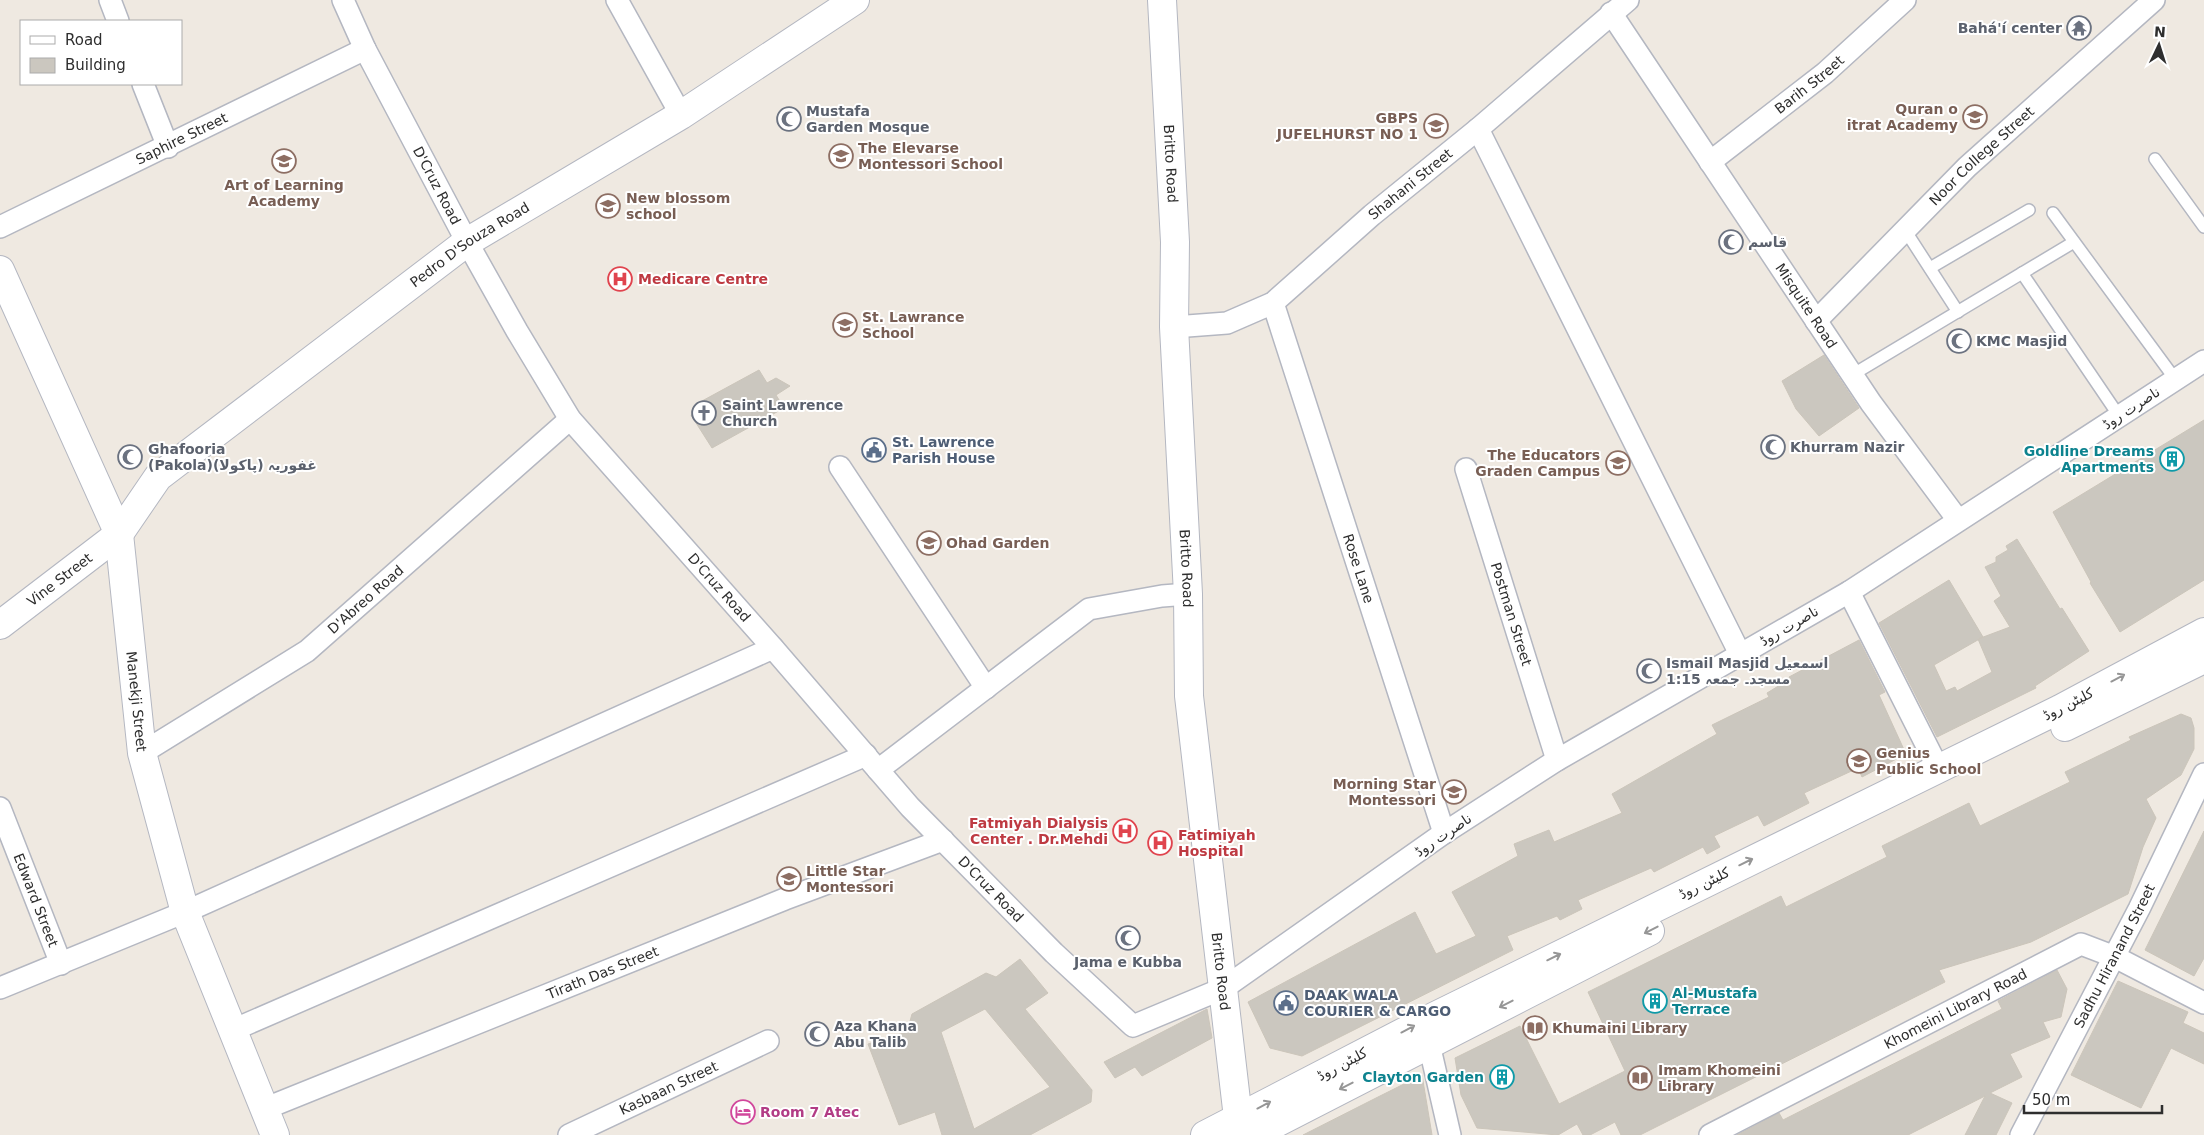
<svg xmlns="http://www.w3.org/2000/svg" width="2204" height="1135" viewBox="0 0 2204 1135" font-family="'DejaVu Sans',Vazirmatn,sans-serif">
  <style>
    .building { fill: #cbc7bf; stroke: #cbc5ba; fill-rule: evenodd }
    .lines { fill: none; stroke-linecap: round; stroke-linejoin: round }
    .lane-casing { stroke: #b4b7c1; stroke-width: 14 }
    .street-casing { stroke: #b4b7c1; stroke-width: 24 }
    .secondary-casing { stroke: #b4b7c1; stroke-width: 30 }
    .lane { stroke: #fff; stroke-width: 11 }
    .street { stroke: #fff; stroke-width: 21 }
    .secondary { stroke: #fff; stroke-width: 28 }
    .oneway { stroke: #969696 }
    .labels { text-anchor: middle; stroke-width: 4; stroke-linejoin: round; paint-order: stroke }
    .worship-label { font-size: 14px; font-weight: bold; fill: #5b616d; stroke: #fff; text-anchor: start }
    .street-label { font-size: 14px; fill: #2e2e2e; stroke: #fff }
    .education-label { font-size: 14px; font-weight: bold; fill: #785e54; stroke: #fff; text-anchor: start }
    .health-label { font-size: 14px; font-weight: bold; fill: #be3a42; stroke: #fff; text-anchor: start }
    .service-label { font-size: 14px; font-weight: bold; fill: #4e5e75; stroke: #fff; text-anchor: start }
    .culture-label { font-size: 14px; font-weight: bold; fill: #0d838f; stroke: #fff; text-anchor: end }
    .hotel-label { font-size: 14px; font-weight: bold; fill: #b23c85; stroke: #fff; text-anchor: start }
  </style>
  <rect width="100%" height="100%" fill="#efe9e1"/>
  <g class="building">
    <path d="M1824 355 1859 408 1819 436 1796 409 1782 381Z"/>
    <path d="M759 370 767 383 776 378 790 386 776 395 784 408 712 448 691 415 705 406 702 401Z"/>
    <path d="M2204 420V580L2120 632 2090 583 2091 582 2053 512Z"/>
    <path d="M2017 539 2060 609 2062 608 2089 651 2035 686 2036 688 1937 737 1879 623 1949 580 1983 637 1934 665 1946 691 1955 687 1957 691 1992 672 1978 639 2010 627 1994 601 2001 596 1985 567 1996 562V557L2008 550 2006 546Z"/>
    <path d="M1859 640 1885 692 1879 695 1906 754 1862 777 1858 768 1804 793 1809 803 1764 826 1758 815 1714 836 1720 847 1707 854 1703 847 1654 872 1651 868 1578 900 1582 909 1560 920 1557 916 1507 936 1513 950 1302 1056 1270 1048 1248 1002 1415 912 1436 954 1476 936 1452 892 1518 856 1514 844 1549 830 1554 842 1622 813 1612 794 1717 734 1712 725 1769 697 1767 693 1790 679 1789 677Z"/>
    <path d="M2181 714 2191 718 2194 728V749L2181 775 2146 799 2156 818 2143 847 2128 894 2031 942 1939 970 1945 982 1640 1135H1621L1615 1122 1590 1135H1583L1577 1124 1558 1135 1477 1128 1461 1095 1455 1058 1520 1026 1559 1104 1625 1071 1588 992 1781 896 1786 907 1887 857 1882 846 1969 803 1980 826 2070 782 2065 772 2131 740 2129 737Z"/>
    <path d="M2204 831V958L2194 976 2145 950Z"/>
    <path d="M1020 959 1048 993 1025 1009 1092 1090 1091 1102 1030 1135H942L935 1112 899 1125 868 1044 907 1032 912 1014 986 973 996 977ZM985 1009 1050 1087 974 1129 941 1032Z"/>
    <path d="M2057 970 2067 989 2061 1017 2043 1022 2050 1037 2010 1054 2022 1077 1990 1093 2012 1103 1996 1135H1965L1985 1096 1908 1135H1737L1779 1113 1783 1120 2002 1009 1998 1001Z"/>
    <path d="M2118 981 2188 1012 2183 1023 2204 1033V1064L2171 1048 2141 1108 2071 1075Z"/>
    <path d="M1207 1009 1212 1038 1142 1076 1135 1067 1115 1078 1104 1062Z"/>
    <path d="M1422 1075 1432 1135H1303L1376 1098Z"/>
  </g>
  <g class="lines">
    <g class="lane-casing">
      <g id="lane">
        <path d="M2155 159 2204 227"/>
        <path d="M2053 213 2175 379"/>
        <path d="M1905 230 1958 312"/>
        <path d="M1930 268 2029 210"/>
        <path d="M2022 273 2119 416"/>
        <path d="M1852 375 2074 242"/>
      </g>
    </g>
    <g class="street-casing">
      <g id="street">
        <path d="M110 0 118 21"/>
        <path id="s1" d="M343 0 365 49 467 242 517 331 570 419 773 648 910 807 1054 953 1133 1026 1224 988 1444 833 1557 760 1849 592 2204 361"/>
        <path d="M617 0 681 115"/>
        <path id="s2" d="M1611 13 1871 403 1958 520"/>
        <path d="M143 84 168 147"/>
        <path d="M1478 129 1740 654"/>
        <path id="s3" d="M1710 162 1825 73 1905 0"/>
        <path id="s4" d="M0 227 365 49"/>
        <path id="s5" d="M1273 303 1444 833"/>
        <path id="s6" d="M1816 321 1967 167 2154 0"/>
        <path id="s7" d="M1174 327 1227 323 1273 303 1372 215 1478 129 1628 0"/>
        <path d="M840 467 986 688"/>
        <path id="s8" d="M1466 469 1557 760"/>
        <path d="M1849 592 1938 768"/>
        <path id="s9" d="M142 753 307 651 570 419"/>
        <path d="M878 770 1089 609 1162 596 1188 594"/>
        <path id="s10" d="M0 808 61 964"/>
        <path d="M0 988 185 912 773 648"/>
        <path d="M233 1030 866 755"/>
        <path d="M1429 1044 1450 1135"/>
        <path id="s11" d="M264 1109 785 899 943 840"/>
        <path id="s12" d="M569 1135 768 1041"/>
        <path id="s13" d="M1710 1135 2081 944 2115 957 2204 1003"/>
        <path id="s14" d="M2021 1135 2139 909 2204 774"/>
      </g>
    </g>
    <g class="secondary-casing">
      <g id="secondary">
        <path id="s15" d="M1162 0 1175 242 1174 327 1188 594 1189 696 1240 1135"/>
        <path id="s16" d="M0 270 119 534 142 753 185 912 275 1135"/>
        <path id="s17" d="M0 625 119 534 158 477 467 242 681 115 855 0"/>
        <path d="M2065 727 2204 659"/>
        <path d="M1205 1135 1423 1022 2060 709 2204 632"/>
        <path d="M1253 1135 1650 931"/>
      </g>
    </g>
    <use href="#lane" class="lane"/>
    <use href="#street" class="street"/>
    <use href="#secondary" class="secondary"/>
  </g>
  <defs><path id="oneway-shaft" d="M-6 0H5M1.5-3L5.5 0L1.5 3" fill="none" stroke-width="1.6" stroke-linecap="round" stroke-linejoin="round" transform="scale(1.25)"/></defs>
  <g class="oneway">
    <use href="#oneway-shaft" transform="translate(2118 678) rotate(-28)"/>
    <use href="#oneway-shaft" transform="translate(1746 862) rotate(-26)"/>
    <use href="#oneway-shaft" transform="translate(1651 930) rotate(153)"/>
    <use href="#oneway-shaft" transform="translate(1554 957) rotate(-26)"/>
    <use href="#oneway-shaft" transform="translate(1506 1004) rotate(153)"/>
    <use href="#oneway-shaft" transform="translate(1408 1029) rotate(-28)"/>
    <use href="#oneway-shaft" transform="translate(1346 1086) rotate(153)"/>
    <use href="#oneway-shaft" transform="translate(1264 1105) rotate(-28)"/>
  </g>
  <defs>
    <g id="temple-ring" transform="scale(1.25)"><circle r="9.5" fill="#fff" stroke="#6b7280" stroke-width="1.5"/><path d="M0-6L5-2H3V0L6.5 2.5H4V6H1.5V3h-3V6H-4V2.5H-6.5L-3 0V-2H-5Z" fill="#6b7280"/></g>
    <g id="school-ring" transform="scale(1.25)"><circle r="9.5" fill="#fff" stroke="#8d6e63" stroke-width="1.5"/><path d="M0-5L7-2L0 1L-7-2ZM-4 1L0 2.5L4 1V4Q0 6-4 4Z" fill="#8d6e63"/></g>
    <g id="mosque-ring" transform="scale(1.25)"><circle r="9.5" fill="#fff" stroke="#6b7280" stroke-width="1.5"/><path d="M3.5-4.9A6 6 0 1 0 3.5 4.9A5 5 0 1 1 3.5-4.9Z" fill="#6b7280"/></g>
    <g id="hospital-ring" transform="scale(1.25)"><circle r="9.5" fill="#fff" stroke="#e0444e" stroke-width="1.5"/><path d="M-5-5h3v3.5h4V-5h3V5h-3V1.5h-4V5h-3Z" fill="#e0444e"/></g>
    <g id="church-ring" transform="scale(1.25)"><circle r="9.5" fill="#fff" stroke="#6b7280" stroke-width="1.5"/><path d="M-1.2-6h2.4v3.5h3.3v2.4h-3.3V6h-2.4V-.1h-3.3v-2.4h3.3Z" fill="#6b7280"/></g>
    <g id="civic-ring" transform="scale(1.25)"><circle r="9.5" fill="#fff" stroke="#5c6f8a" stroke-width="1.5"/><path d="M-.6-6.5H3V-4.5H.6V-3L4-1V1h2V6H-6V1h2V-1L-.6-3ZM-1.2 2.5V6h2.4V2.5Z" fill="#5c6f8a"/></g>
    <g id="building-ring" transform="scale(1.25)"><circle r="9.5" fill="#fff" stroke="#0f9aa8" stroke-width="1.5"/><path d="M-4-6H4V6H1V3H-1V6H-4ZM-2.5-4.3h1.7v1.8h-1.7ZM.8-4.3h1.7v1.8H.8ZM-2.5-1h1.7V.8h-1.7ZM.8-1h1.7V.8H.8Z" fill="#0f9aa8"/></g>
    <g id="library-ring" transform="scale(1.25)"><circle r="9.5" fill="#fff" stroke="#8d6e63" stroke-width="1.5"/><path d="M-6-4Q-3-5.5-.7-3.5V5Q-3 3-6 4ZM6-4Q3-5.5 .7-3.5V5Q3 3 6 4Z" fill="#8d6e63"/></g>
    <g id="hotel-ring" transform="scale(1.25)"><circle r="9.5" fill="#fff" stroke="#d1479c" stroke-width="1.5"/><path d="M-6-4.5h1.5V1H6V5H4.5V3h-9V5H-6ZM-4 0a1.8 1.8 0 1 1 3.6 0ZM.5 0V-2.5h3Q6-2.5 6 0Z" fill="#d1479c"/></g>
  </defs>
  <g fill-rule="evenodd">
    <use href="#temple-ring" x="2079" y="28"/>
    <use href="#school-ring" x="1975" y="117"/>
    <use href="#mosque-ring" x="789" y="119"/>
    <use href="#school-ring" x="1436" y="126"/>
    <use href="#school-ring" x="841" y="156"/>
    <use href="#school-ring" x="284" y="161"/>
    <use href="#school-ring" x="608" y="206"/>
    <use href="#mosque-ring" x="1731" y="242"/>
    <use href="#hospital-ring" x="620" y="279"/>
    <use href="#school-ring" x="845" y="325"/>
    <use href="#mosque-ring" x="1959" y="341"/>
    <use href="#church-ring" x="704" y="413"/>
    <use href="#mosque-ring" x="1773" y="447"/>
    <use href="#civic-ring" x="874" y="450"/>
    <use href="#mosque-ring" x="130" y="457"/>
    <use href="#building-ring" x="2172" y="459"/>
    <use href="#school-ring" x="1618" y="463"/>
    <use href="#school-ring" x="929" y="543"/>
    <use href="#mosque-ring" x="1649" y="671"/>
    <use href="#school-ring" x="1859" y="761"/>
    <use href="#school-ring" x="1454" y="792"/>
    <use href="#hospital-ring" x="1125" y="831"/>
    <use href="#hospital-ring" x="1160" y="843"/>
    <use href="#school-ring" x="789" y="879"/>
    <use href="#mosque-ring" x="1128" y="938"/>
    <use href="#building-ring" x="1655" y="1001"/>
    <use href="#civic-ring" x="1286" y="1003"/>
    <use href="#library-ring" x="1535" y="1028"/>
    <use href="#mosque-ring" x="817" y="1034"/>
    <use href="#building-ring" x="1502" y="1077"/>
    <use href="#library-ring" x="1640" y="1078"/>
    <use href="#hotel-ring" x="743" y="1112"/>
  </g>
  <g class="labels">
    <g class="worship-label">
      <text x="2062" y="33" text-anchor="end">Bahá'í center</text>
      <text x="806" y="116">Mustafa<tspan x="806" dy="16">Garden Mosque</tspan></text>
      <text x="1748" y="247">قاسم</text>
      <text x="1976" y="346">KMC Masjid</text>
      <text x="722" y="410">Saint Lawrence<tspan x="722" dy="16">Church</tspan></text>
      <text x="1790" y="452">Khurram Nazir</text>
      <text x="148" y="454">Ghafooria<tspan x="148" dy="16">(Pakola)غفوریہ (پاکولا)</tspan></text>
      <text x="1666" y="668">Ismail Masjid اسمعیل<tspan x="1666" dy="16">مسجد۔ جمعہ 1:15</tspan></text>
      <text x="1128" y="967" text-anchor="middle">Jama e Kubba</text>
      <text x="834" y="1031">Aza Khana<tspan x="834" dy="16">Abu Talib</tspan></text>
    </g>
    <g class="street-label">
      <text dy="5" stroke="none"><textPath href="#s3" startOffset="126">Barih Street</textPath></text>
      <text dy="5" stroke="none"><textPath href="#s4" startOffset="202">Saphire Street</textPath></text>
      <text dy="5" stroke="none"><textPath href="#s6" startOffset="234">Noor College Street</textPath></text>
      <text dy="5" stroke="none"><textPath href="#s15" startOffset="164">Britto Road</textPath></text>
      <text dy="5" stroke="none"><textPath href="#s1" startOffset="208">D'Cruz Road</textPath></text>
      <text dy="5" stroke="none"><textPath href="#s7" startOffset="285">Shahani Street</textPath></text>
      <text dy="5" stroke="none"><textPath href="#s17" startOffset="608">Pedro D'Souza Road</textPath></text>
      <text dy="5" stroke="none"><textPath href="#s2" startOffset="352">Misquite Road</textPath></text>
      <text transform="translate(2131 408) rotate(-33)" y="5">ناصرت روڈ</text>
      <text dy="5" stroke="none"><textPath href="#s5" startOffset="279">Rose Lane</textPath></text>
      <text dy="5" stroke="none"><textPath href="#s15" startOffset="569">Britto Road</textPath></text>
      <text dy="5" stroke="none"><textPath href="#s17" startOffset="75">Vine Street</textPath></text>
      <text dy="5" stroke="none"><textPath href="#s1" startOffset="702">D'Cruz Road</textPath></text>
      <text dy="5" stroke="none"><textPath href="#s9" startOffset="272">D'Abreo Road</textPath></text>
      <text dy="5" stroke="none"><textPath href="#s8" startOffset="152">Postman Street</textPath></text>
      <text transform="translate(1789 626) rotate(-30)" y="5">ناصرت روڈ</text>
      <text dy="5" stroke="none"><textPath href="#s16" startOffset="458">Manekji Street</textPath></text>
      <text transform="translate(2068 704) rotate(-27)" y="5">کلیٹن روڈ</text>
      <text transform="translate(1443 835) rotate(-34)" y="5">ناصرت روڈ</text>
      <text transform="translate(1704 883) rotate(-26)" y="5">کلیٹن روڈ</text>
      <text dy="5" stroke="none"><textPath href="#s1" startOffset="1108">D'Cruz Road</textPath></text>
      <text dy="5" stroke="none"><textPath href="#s10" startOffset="99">Edward Street</textPath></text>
      <text dy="5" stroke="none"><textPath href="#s14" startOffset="202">Sadhu Hiranand Street</textPath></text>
      <text dy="5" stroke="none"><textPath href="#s11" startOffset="365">Tirath Das Street</textPath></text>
      <text dy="5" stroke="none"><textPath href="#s15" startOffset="974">Britto Road</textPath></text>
      <text dy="5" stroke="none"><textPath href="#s13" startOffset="276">Khomeini Library Road</textPath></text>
      <text transform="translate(1342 1064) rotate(-28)" y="5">کلیٹن روڈ</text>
      <text dy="5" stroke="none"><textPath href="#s12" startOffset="110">Kasbaan Street</textPath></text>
    </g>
    <g class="education-label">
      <text x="1958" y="114" text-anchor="end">Quran o<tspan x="1958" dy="16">itrat Academy</tspan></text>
      <text x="1418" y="123" text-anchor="end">GBPS<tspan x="1418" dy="16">JUFELHURST NO 1</tspan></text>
      <text x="858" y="153">The Elevarse<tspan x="858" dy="16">Montessori School</tspan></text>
      <text x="284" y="190" text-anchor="middle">Art of Learning<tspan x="284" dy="16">Academy</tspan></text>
      <text x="626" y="203">New blossom<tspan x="626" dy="16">school</tspan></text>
      <text x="862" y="322">St. Lawrance<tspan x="862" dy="16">School</tspan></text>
      <text x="1600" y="460" text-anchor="end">The Educators<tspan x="1600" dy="16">Graden Campus</tspan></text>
      <text x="946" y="548">Ohad Garden</text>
      <text x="1876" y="758">Genius<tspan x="1876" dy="16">Public School</tspan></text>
      <text x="1436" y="789" text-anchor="end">Morning Star<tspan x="1436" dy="16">Montessori</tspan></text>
      <text x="806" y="876">Little Star<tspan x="806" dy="16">Montessori</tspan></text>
      <text x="1552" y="1033">Khumaini Library</text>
      <text x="1658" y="1075">Imam Khomeini<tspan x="1658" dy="16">Library</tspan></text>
    </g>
    <g class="health-label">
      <text x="638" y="284">Medicare Centre</text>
      <text x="1108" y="828" text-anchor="end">Fatmiyah Dialysis<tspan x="1108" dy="16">Center . Dr.Mehdi</tspan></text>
      <text x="1178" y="840">Fatimiyah<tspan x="1178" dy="16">Hospital</tspan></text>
    </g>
    <g class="service-label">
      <text x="892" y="447">St. Lawrence<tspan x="892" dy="16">Parish House</tspan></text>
      <text x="1304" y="1000">DAAK WALA<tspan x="1304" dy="16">COURIER &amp; CARGO</tspan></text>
    </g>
    <g class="culture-label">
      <text x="2154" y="456">Goldline Dreams<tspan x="2154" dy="16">Apartments</tspan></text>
      <text x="1672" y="998" text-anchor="start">Al-Mustafa<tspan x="1672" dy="16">Terrace</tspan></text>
      <text x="1484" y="1082">Clayton Garden</text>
    </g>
    <g class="hotel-label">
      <text x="760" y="1117">Room 7 Atec</text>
    </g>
  </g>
  <rect x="20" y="20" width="162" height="65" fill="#ffffff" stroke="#ababab"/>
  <rect x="30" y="36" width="25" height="8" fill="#ffffff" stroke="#ababab"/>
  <text x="65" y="45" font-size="15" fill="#2e2e2e">Road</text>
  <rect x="30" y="58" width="25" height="15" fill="#cbc7bf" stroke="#ababab"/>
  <text x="65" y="70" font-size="15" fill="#2e2e2e">Building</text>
  <g transform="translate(2159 45) rotate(4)" stroke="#ffffff" stroke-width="4" paint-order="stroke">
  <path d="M0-4L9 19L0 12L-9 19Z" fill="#2e2e2e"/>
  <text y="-8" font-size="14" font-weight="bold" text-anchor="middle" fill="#2e2e2e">N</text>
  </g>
  <path d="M2024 1105v8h138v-8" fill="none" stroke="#2e2e2e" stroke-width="2.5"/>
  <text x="2032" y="1105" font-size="15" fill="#2e2e2e" stroke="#ffffff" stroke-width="4" paint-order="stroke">50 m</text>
</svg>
